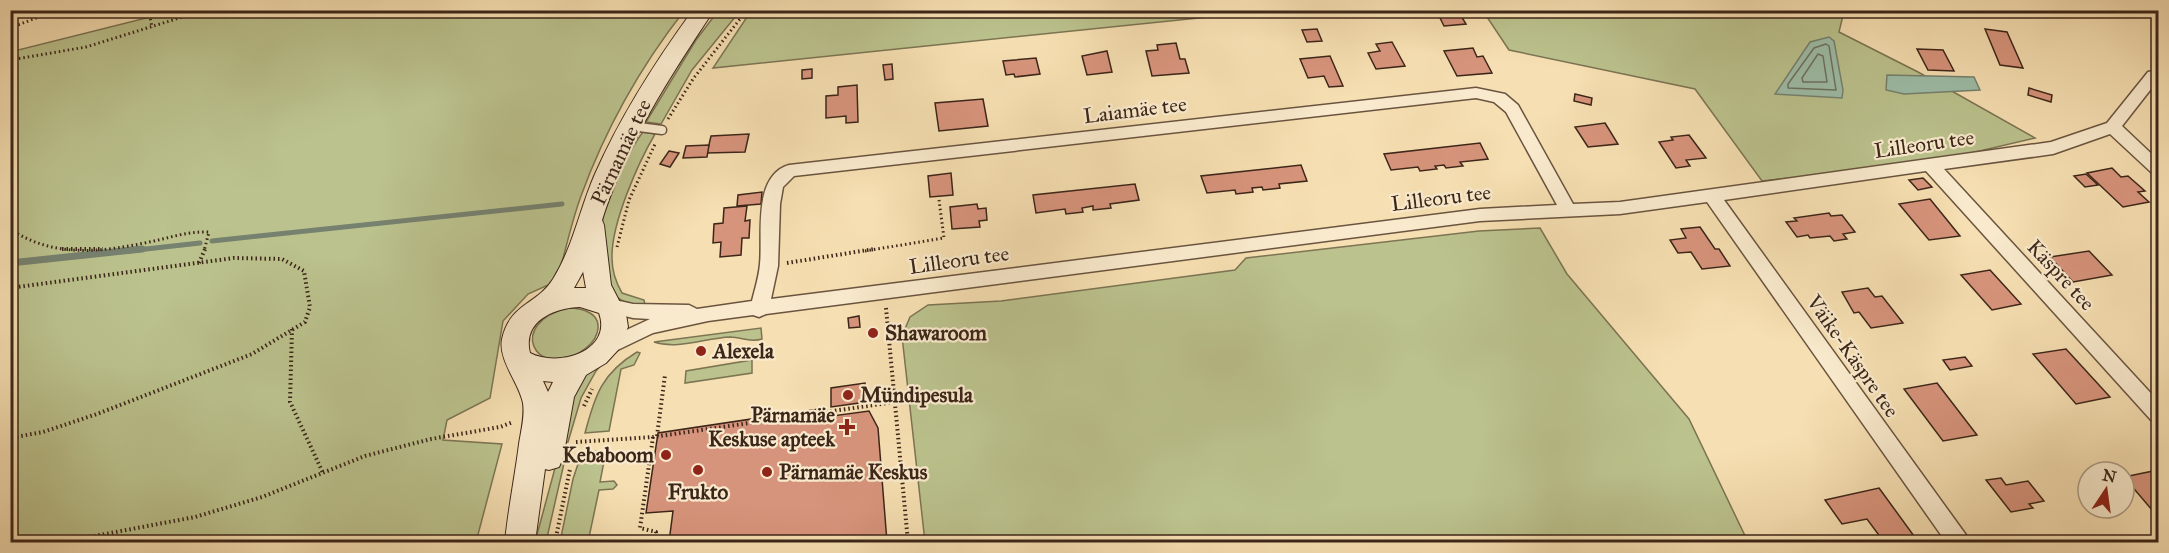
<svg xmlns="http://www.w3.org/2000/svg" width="2169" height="553" viewBox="0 0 2169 553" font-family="'IM FELL Great Primer',serif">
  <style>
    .green { fill: #bbc28d; stroke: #7c7453; stroke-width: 1.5 }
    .water { fill: #9dbda8; stroke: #76816f; stroke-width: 1.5 }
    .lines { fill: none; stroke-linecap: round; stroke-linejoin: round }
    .shore { stroke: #6c7260; stroke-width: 1.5 }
    .stream-far1 { stroke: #76816f; stroke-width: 5 }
    .stream { stroke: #76816f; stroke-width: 7 }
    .building { fill: #d7947c; stroke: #3c2619; stroke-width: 1.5 }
    .service-casing { stroke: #6a543f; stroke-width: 11 }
    .minor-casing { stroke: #6a543f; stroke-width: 3 }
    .secondary-casing { stroke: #3c2619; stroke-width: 2 }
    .path-far1 { stroke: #3c2619; stroke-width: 3; stroke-dasharray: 1.5 3; stroke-linecap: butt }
    .path { stroke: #3c2619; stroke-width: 4; stroke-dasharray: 1.5 3; stroke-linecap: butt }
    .service { stroke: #f9eacd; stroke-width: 8 }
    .minor { fill: #f9eacd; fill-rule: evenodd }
    .secondary { fill: #f9eacd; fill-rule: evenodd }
    .poi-dot { fill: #8f2418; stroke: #f9eacd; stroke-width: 2 }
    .labels { text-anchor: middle; stroke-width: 4.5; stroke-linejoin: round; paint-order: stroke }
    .street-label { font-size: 21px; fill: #3c2619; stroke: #f9eacd }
    .poi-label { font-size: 21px; font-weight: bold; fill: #3c2619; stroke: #f9eacd; text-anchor: start }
  </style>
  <rect width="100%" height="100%" fill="#f6dfb2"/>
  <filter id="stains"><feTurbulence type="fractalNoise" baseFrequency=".00333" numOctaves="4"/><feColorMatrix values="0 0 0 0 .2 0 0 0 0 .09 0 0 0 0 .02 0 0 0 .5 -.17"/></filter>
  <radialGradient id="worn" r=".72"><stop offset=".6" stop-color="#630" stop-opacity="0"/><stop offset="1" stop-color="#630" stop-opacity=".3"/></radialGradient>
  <g class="green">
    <path d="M174 11H684C641 66 605 130 581 196 571 223 565 253 557 281L528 294 503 321 490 398 447 420 443 440 502 444 476 542H11L10 52Z"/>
    <path d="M718 11H740L692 70 661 124 646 122 696 40Z"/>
    <path d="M751 11V10L1267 11 713 68Z"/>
    <path d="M1483 11H1844L1839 32 1918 72 2035 138 1924 164 1762 181 1695 89 1509 50Z"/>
    <path d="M643 132 655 134C638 163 611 224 612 258 612 271 615 281 622 293L644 300 645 305C614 304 611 294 607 266 605 254 602 241 602 229 601 207 629 150 643 132Z"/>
    <path d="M1540 228 1567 274 1689 419 1748 542H925L902 336 910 317 928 305 1001 301 1235 270 1246 258 1479 231Z"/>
    <path d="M568 308C582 308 603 313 597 333 595 341 587 348 579 353 534 379 507 323 568 308Z"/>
    <path d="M761 328 762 339C749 343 742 337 730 337 705 338 678 350 654 342Z"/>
    <path d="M637 352 640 353 634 365 621 369 609 431 585 433C595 395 602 373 637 352Z"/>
    <path d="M752 360V373L685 383 686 371Z"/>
    <path d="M604 362 596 371 581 398 568 442 562 443 569 400 584 374Z"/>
    <path d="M606 451 600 482 614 481 617 485 613 489 599 490 588 542H560L573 479 582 452Z"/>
    <path d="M558 457 565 459 546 542H535Z"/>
  </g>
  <g class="water">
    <path d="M1829 37 1834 41 1843 90 1842 98 1775 94 1810 42Z"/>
    <path d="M1887 75 1974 77 1980 90 1904 94 1886 90Z"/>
  </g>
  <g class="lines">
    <g class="shore">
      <path d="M1826 44 1829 46 1836 90 1788 88V84L1814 48Z"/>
      <path d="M1818 54 1823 56 1827 82H1803L1802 78Z"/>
    </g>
    <g class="stream-far1">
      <path d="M212 241 562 204"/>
      <path d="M128 251 200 243"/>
    </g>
    <path class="stream" d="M10 263 142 249"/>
  </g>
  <g class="building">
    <path d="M1460 14 1466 24 1444 26 1439 16Z"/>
    <path d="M1317 29 1322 41 1307 42 1302 30Z"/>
    <path d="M1985 29 2007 32 2023 68 2000 65Z"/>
    <path d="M1392 42 1405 66 1376 69 1368 53 1380 51 1376 44Z"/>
    <path d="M1176 43 1180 59H1185L1189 73 1152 76 1146 51 1158 50 1157 45Z"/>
    <path d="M1473 48 1477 57 1483 56 1492 73 1457 76 1444 51Z"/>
    <path d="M1917 49 1943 50 1954 71 1928 70Z"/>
    <path d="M1107 51 1112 72 1087 75 1082 56Z"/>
    <path d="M1330 56 1343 86 1329 87 1324 76 1308 78 1300 59Z"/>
    <path d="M1036 58 1040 74 1015 77 1014 74 1006 75 1003 61Z"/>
    <path d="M892 64 893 79 885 80 883 65Z"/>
    <path d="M812 69V78L802 79V70Z"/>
    <path d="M857 85 858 122 846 123V116L826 118V96L838 95V87Z"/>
    <path d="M2029 88 2052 95 2051 102 2028 95Z"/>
    <path d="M1575 94 1592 98 1591 105 1574 101Z"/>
    <path d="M983 99 988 126 939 131 935 103Z"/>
    <path d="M1605 123 1618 144 1588 147 1575 127Z"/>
    <path d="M749 134 745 152 707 153 711 136Z"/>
    <path d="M1689 135 1706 158 1686 160 1690 166 1676 168 1659 142 1673 140 1671 137Z"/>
    <path d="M1480 143 1488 159 1460 162 1463 166 1446 168 1444 165 1435 166 1437 169 1420 171 1418 167 1391 170 1384 154Z"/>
    <path d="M709 145 707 157 683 158 686 146Z"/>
    <path d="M669 151 679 153 670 167 660 164Z"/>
    <path d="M1301 165 1307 181 1279 184 1280 188 1263 190 1262 187 1252 188 1253 192 1236 194 1235 190 1207 193 1201 176Z"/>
    <path d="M2112 168 2121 177 2128 176 2145 191 2138 192 2149 202 2123 207 2087 173Z"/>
    <path d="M951 173 953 195 930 197 928 176Z"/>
    <path d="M2086 174 2098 185 2085 187 2074 176Z"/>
    <path d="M1923 178 1932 187 1918 190 1909 180Z"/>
    <path d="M1135 184 1139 200 1110 204 1111 208 1093 210V206L1082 208 1083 212 1066 214 1065 209 1036 213 1033 195Z"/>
    <path d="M762 192 761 204 737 206 738 195Z"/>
    <path d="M1930 199 1960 236 1929 240 1899 204Z"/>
    <path d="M977 204 978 209 986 208 987 220 979 221 980 227 952 229 950 207Z"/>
    <path d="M747 206 745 221 750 220 749 238H742L741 255 720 257 721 242 713 243 714 224 723 223 724 208Z"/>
    <path d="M1829 213 1831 216 1842 215 1855 232 1843 234 1847 239 1834 241 1830 236 1810 238 1808 235 1797 237 1786 222 1797 221 1794 218Z"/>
    <path d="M1700 227 1715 249H1719L1730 266 1702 269 1691 252 1678 253 1670 240 1686 238 1681 229Z"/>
    <path d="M2089 251 2112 275 2073 282 2050 257Z"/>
    <path d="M1990 270 2021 304 1992 310 1961 275Z"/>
    <path d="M1868 288 1875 297 1882 296 1903 323 1871 328 1859 312 1854 313 1842 292Z"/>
    <path d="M859 316 860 327 849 328 848 318Z"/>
    <path d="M2066 349 2110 397 2076 404 2033 354Z"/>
    <path d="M1965 357 1972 366 1950 370 1943 360Z"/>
    <path d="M865 383 866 402 831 407V388Z"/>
    <path d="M1937 383 1977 435 1943 441 1904 389Z"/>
    <path d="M825 408V417L869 411 878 428 887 542H669L673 511 646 513 658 433Z"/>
    <path d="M2158 470V517L2124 477Z"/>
    <path d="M2001 478 2006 485 2028 481 2044 501 2029 504 2033 508 2011 512 1986 480Z"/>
    <path d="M1879 488 1914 536 1884 542 1867 519 1842 524 1825 500Z"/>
  </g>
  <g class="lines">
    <g class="service-casing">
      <path id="service" d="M631 126 662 130"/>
    </g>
    <g class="minor-casing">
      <path id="minor" d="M2153 71 2158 72V80L2122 126 2158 160V175L2152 173 2110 134 2053 154 1944 169 2158 401V422L2151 420 1926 171 1724 200 1966 535 1968 542H1946L1707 202 1620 214 1480 221 766 314 759 317 753 315 708 321 653 333 603 357 596 354 594 349 596 344 650 319 633 318 600 310 597 305 600 300 606 298 633 304 689 305 697 309 752 301C755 289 759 276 760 264 763 235 752 176 789 165L1476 88 1505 94 1518 105 1573 204 1620 202 2051 142 2107 123 2148 72ZM1476 98 1494 102 1506 112 1557 205 1480 209 771 299 778 266 780 204 783 187 794 176Z"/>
    </g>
    <g class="secondary-casing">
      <path id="secondary" d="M693 10H714C669 78 627 142 602 220L604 225 611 285 626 314 628 327 618 350 606 363 586 375 574 397 563 458 559 467 549 470 545 469 535 542H505C508 510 515 476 519 444 521 431 525 416 523 403 519 383 498 360 502 339 510 303 537 305 553 279 573 247 580 208 595 174 621 115 655 62 693 10ZM583 271 586 288H574L583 272ZM580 307 599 313C613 351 558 368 530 353 522 321 554 308 580 307ZM543 381 553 382 548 392Z"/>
    </g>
    <g class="path-far1">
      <path d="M149 10 152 28"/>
      <path d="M10 28 57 10"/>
      <path d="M10 60 86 47 205 10"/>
      <path d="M668 119 693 79 747 10"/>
      <path d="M10 229C55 259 103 252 154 241 172 237 190 231 209 232L204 251"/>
      <path d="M617 247 629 200 656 142"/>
      <path d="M865 251 944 238 939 200"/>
    </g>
    <g class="path">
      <path d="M62 249H103"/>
      <path d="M199 263 205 249"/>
      <path d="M787 263 874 249"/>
      <path d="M10 288 234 258 282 259 304 271 310 307 305 322 252 354 97 414 43 432 10 438"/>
      <path d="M886 308 908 542"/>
      <path d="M292 329 290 402 323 473"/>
      <path d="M584 406 592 389"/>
      <path d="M657 436 665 375"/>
      <path d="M653 437 640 528 656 532 655 542"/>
      <path d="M576 442 653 437 895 402"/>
      <path d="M63 542 195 517 262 497 365 456 431 439 500 427 513 422"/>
      <path d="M555 542 570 469"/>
    </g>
    <use href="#service" class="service"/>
    <use href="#minor" class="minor"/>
    <use href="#secondary" class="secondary"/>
  </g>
  <g class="poi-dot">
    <circle cx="873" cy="333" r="6"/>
    <circle cx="701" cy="351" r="6"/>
    <circle cx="848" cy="395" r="6"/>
    <path d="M844 418h6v6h6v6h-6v6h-6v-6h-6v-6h6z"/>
    <circle cx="666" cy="455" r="6"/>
    <circle cx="698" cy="470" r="6"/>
    <circle cx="767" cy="472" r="6"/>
  </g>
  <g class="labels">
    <g class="street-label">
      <text transform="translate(1135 110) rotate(-7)" y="7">Laiamäe tee</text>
      <text transform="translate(1924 144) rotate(-8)" y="7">Lilleoru tee</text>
      <text transform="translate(621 152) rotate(-65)" y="7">Pärnamäe tee</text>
      <text transform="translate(1441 198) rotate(-7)" y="7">Lilleoru tee</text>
      <text transform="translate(959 260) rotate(-8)" y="7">Lilleoru tee</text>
      <text transform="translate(2061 275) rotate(47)" y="7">Käspre tee</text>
      <text transform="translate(1853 356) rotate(55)" y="7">Väike-Käspre tee</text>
    </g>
    <g class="poi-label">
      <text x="885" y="340">Shawaroom</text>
      <text x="713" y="358">Alexela</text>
      <text x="860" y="402">Mündipesula</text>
      <text x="835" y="422" text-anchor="end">Pärnamäe<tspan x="835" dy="24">Keskuse apteek</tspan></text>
      <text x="654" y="462" text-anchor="end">Kebaboom</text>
      <text x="779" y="479">Pärnamäe Keskus</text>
      <text x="698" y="499" text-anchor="middle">Frukto</text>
    </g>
  </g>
  <rect width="2169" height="553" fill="none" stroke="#f6dfb2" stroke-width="36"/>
  <rect x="12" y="12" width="2145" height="529" fill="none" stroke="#3c2619" stroke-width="3"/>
  <rect x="18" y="18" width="2133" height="517" fill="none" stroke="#3c2619" stroke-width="1.5"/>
  <g transform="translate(2106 490) rotate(13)"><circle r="28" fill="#f9eacd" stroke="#ad9c85" stroke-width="1.5"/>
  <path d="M0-4.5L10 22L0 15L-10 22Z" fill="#8f2418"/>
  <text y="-9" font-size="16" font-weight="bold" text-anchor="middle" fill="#3c2619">N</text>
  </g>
  <rect width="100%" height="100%" filter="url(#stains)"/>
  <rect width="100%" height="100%" fill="url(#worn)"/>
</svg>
